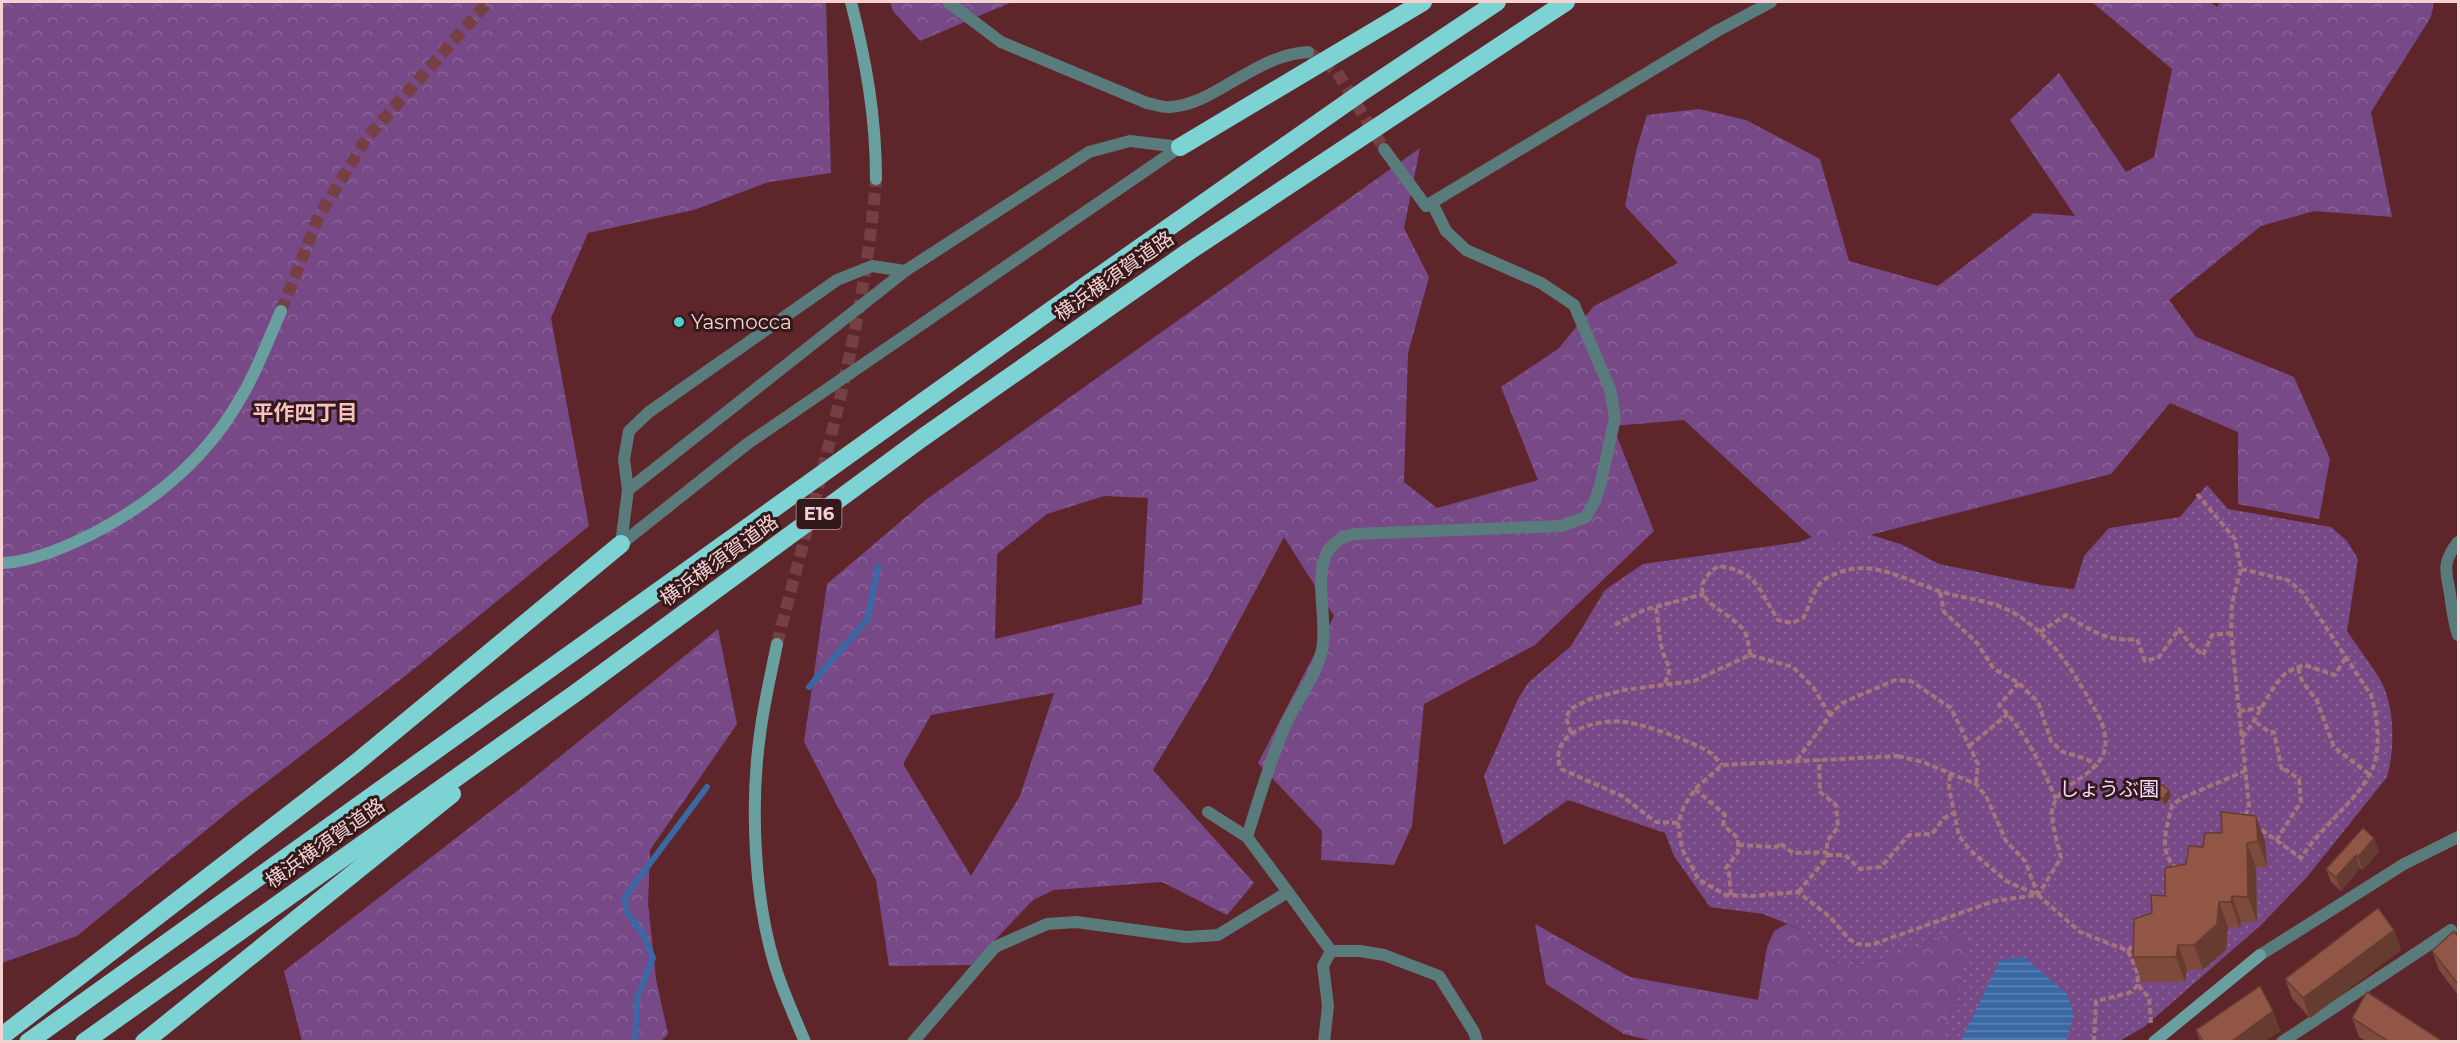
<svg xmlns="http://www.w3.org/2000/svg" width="2460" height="1043" viewBox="0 0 2460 1043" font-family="Montserrat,'Noto Sans JP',sans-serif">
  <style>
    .green { fill: url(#green-dots) }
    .forest { fill: url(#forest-crowns); fill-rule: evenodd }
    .water { fill: url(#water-rules) }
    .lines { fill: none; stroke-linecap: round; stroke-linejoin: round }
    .stream { stroke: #3a68a5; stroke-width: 6 }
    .street-tunnel { stroke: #753f44; stroke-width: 12; stroke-dasharray: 12 6; stroke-linecap: butt }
    .secondary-tunnel { stroke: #753f44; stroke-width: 12; stroke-dasharray: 12 6; stroke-linecap: butt }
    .path { stroke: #a57579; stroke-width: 4; stroke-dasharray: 6 3; stroke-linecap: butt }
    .lane { stroke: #5a7b7b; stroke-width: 12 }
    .street { stroke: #5a7b7b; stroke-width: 12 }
    .secondary { stroke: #699f9f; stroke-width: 12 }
    .highway { stroke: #7dd3d4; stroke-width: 18 }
    .wall { fill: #7e4a3c }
    .shaded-wall { fill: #663c31 }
    .building { fill: #925646; stroke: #663c31; stroke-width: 1.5 }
    .poi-dot { fill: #52cdce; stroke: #33191a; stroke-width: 2 }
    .labels { text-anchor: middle; stroke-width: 6; stroke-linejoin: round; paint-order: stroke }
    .shield { fill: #33191a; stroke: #bc9a9b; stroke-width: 1.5 }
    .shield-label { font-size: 18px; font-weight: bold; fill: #f6d1d2 }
    .street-label { font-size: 20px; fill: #f6d1d2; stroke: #33191a }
    .poi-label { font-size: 20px; fill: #f6d1d2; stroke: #33191a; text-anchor: start }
    .park-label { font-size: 20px; fill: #f2d8fd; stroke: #33191a }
    .neighbourhood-label { font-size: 21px; font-weight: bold; fill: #fac1c3; stroke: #33191a }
  </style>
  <defs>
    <pattern id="green-dots" width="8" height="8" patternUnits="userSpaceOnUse" patternTransform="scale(1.5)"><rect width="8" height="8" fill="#774a87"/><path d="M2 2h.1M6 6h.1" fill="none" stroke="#8b6397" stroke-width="1.8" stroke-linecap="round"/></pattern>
    <pattern id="forest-crowns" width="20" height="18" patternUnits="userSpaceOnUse" patternTransform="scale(1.5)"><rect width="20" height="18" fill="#774a87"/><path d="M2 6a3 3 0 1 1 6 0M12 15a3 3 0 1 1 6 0" fill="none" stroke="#8b6397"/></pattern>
    <pattern id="water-rules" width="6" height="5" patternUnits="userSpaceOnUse" patternTransform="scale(1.5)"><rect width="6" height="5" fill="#3a68a5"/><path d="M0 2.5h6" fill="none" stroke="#6183b4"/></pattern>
  </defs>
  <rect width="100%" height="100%" fill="#5e252b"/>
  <path class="green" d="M2207 485 2228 509 2331 527 2347 541 2358 559 2347 631C2358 648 2371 664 2381 681 2395 707 2395 750 2387 777L2307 877 2261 925 2144 1027 2118 1042 1939 1041 1958 993 1886 959 1855 966 1827 961 1805 931 1763 914 1710 907 1674 856 1665 833 1568 800 1504 845 1484 776 1518 699 1528 683 1571 646 1605 590 1643 564 1799 542 1827 532 1859 531 1903 545 1939 564 2041 585 2074 589 2084 556 2109 528 2180 517Z"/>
  <g class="forest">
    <path d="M2 2H826L831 173 769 182 694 210 588 233 551 318 589 526 409 673 238 804 77 936 2 963Z"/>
    <path d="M890 2H1012L920 41 893 11Z"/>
    <path d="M2092 2H2210L2217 7 2220 2H2434L2431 17 2371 112 2392 217 2314 211 2261 226 2169 300 2196 337 2294 377 2330 459 2319 519 2238 504V432L2170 403 2111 474 1822 547 1684 420 1613 426 1654 531 1535 645 1424 704 1412 826 1394 865 1321 860 1322 831 1258 763 1334 616 1284 537 1208 679 1153 770 1254 883 1227 915 1162 882 1054 890 1033 900 971 965 889 966 876 880 804 742 827 584 927 499 1420 148 1404 228 1429 277 1408 353 1404 482 1437 508 1538 480 1501 387 1558 349 1594 306 1678 263 1625 206 1636 151 1647 115 1699 109 1746 120 1820 159 1849 261 1938 286 2034 213 2075 216 2010 120 2059 73 2126 172 2154 157 2172 69ZM1104 496 1148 498 1142 604 995 639 997 554 1047 514ZM1054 693 1020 796 971 876 903 764 931 715Z"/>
    <path d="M718 629 737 724 650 850 648 904 656 979 668 1034 661 1041H302L284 971 526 784Z"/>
    <path d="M1535 924 1630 977 1758 1000 1767 947 1774 931 1787 924 1805 931 1828 961 1855 966 1886 959 1954 932 1970 937 1958 993 1939 1041 1657 1042 1624 1034 1546 984Z"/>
  </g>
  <path class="water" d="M2024 957 2067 994 2074 1014 2066 1041H1961L2000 960Z"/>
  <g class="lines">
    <g class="stream">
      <path d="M809 687 868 618 878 567"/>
      <path d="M635 1042 637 998 653 958 643 934 626 911 625 897 707 787"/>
    </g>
    <path class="street-tunnel" d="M1308 52 1336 70 1384 149"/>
    <g class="secondary-tunnel">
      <path d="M281 311 319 216 366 139 488 2"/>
      <path d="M777 644C816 490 864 337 876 179"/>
    </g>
    <g class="path">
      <path d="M2197 494 2235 539 2241 569 2232 603 2231 633 2249 806 2245 817"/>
      <path d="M2241 569 2288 580 2303 593 2371 695C2378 717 2382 755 2369 776 2351 806 2320 828 2301 858L2259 828"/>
      <path d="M1940 592 1944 612 1977 643 1994 669 2019 683 2038 702 2051 741 2063 752 2087 759 2097 767"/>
      <path d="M1656 608C1660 630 1658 649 1670 668L1665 684"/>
      <path d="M1615 625 1644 610 1704 594"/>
      <path d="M2040 632 2066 615C2092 631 2107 642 2137 639L2145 661 2159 657 2179 629 2190 644 2203 655 2212 635 2231 633"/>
      <path d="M1750 655C1749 647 1748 635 1742 628 1723 607 1678 596 1718 566 1757 571 1759 590 1778 620L1792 623 1803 618C1809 608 1815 584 1825 579 1865 556 1894 575 1933 589 1954 597 1977 598 1999 606 2042 623 2069 663 2091 703 2095 710 2101 718 2103 727 2119 778 2053 777 2052 813 2052 827 2058 844 2061 858L2038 895"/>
      <path d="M2298 668 2302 681 2317 701 2334 747 2370 775"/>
      <path d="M2019 683 1999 705C2024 730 2042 766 2056 799"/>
      <path d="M2239 711 2261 708"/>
      <path d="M2256 722 2269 732H2274L2282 771 2286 770 2299 779 2301 802 2275 842"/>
      <path d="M1571 733 1566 718 1570 709 1590 699 1624 690 1694 681 1750 655 1793 667 1813 687 1830 715"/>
      <path d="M2242 737C2257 721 2271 685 2286 673 2291 670 2298 667 2304 665L2335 675 2346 657"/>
      <path d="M1969 746 2008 714"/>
      <path d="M1898 756 1923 762 1976 784 1986 796 2006 841 2025 861 2038 895 1994 901 1871 945 1857 944 1849 939 1830 917 1798 892 1752 896 1726 895 1699 880 1682 849 1678 823 1684 806 1695 789 1722 765Z"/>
      <path d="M1797 760 1830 715 1842 703 1895 680 1911 681 1951 708 1978 764 1976 784"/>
      <path d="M1950 775 1949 788 1959 836 1970 850 2006 881 2038 895 2080 932 2128 951 2137 971 2138 985 2149 998 2151 1023"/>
      <path d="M1695 789 1725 815 1723 825 1738 838V852L1726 868 1729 873 1731 895"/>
      <path d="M1678 823 1656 822 1622 796 1561 769C1546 733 1597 718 1626 722 1646 725 1692 741 1709 752 1714 755 1718 761 1722 765"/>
      <path d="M1738 845 1777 847 1780 843 1793 853 1827 852"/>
      <path d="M1827 855H1845L1860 869 1881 867 1909 835 1932 834 1944 818 1954 813"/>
      <path d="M2177 869C2157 852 2167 827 2172 805L2182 798 2245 771"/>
      <path d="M1798 892 1827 858V841L1838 827 1836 805 1820 792 1819 759"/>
      <path d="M2128 951 2135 942"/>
      <path d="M2094 1042 2096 1001 2129 993 2138 985"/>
    </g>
    <g class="lane">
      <path d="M628 490 905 271"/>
      <path d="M2458 542C2439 566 2448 574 2451 601 2453 614 2454 623 2458 635"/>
      <path d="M621 544 628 490 624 459 629 431 649 412 837 280 872 266 905 271 1089 152 1130 141 1180 147"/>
      <path d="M621 544 747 444 1180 147"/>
      <path d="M1247 837C1259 799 1270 760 1286 724 1297 699 1316 677 1322 650 1330 611 1301 546 1354 534L1561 526 1586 517 1595 501 1601 482 1615 418 1610 389 1574 305"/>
      <path d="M913 1042 995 947 1047 924 1076 922 1186 937 1218 935 1288 892 1247 837 1208 812"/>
      <path d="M1324 1042 1328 1006 1323 966 1331 951"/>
      <path d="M2282 1042 2451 930"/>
    </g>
    <g class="street">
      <path d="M948 2 1001 42 1147 103C1154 104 1162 108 1170 107 1215 105 1254 55 1308 52"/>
      <path d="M1384 149 1426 206 1717 31 1771 2"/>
      <path d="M1432 203 1446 231 1466 250 1541 283 1574 305"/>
      <path d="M1288 892 1331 951H1360L1384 955 1439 976 1474 1032 1477 1042"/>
      <path d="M2260 955 2404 864 2458 837"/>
    </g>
    <g class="secondary">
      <path d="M851 2C866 61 876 117 876 179"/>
      <path d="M2 563C31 562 66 547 92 534 154 502 209 456 243 394 258 368 269 338 281 311"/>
      <path d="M777 644C771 674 764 703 760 734 750 806 754 900 776 969 784 994 795 1018 805 1042"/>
      <path d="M2154 1042 2260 955"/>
    </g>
    <g class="highway">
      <path d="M1180 147 1423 2"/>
      <path d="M2 1036 356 763 621 544"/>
      <path d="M28 1042 1075 293 1365 90 1497 2"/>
      <path d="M84 1042 577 692 922 438 1188 252 1566 2"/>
      <path d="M144 1042 452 794"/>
    </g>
  </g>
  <g class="wall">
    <path d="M2150 790 2171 796 2165 805 2153 796Z"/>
    <path d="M2256 816 2265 841 2267 866 2256 868 2257 922H2241L2240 928 2228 927 2226 950 2203 970H2187L2185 982H2142L2133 957 2152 913 2186 864 2203 847 2222 833Z"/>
    <path d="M2363 828 2379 851 2363 870 2360 868 2341 891 2331 882 2326 869Z"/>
    <path d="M2394 930 2401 950 2310 1018 2292 998 2285 979Z"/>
    <path d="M2458 937V995L2439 970 2432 951Z"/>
    <path d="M2273 1011 2280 1031 2265 1041H2200L2196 1030Z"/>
    <path d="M2352 1018 2442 1041H2366L2359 1037Z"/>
  </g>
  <g class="shaded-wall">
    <path d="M2169 790 2171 796 2165 805 2163 799Z"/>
    <path d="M2256 816 2265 841 2267 866 2258 841Z"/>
    <path d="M2374 838 2379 851 2363 870 2358 857Z"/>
    <path d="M2247 843 2256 868 2257 922 2248 897Z"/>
    <path d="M2356 855 2360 868 2341 891 2336 877Z"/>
    <path d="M2232 896 2241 922 2240 928 2231 902Z"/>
    <path d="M2219 902 2228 927 2226 950 2203 970 2194 945Z"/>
    <path d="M2394 930 2401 950 2310 1018 2303 998Z"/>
    <path d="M2178 945 2187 970 2185 982 2176 957Z"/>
    <path d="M2273 1011 2280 1031 2265 1041H2232Z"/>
  </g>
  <g class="building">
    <path d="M2156 781 2169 790 2163 799 2150 790Z"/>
    <path d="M2221 812 2256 816 2258 841 2247 843 2248 897 2232 896 2231 902H2219L2217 924 2194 945H2178L2176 957H2133L2134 919 2152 913 2151 895 2165 896V868L2186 864 2189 846 2203 847 2205 833H2222Z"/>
    <path d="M2363 828 2374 838 2358 857 2356 855 2336 877 2326 869Z"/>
    <path d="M2378 908 2394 930 2303 998 2285 979Z"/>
    <path d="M2454 931 2458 937V984L2432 951Z"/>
    <path d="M2260 986 2273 1011 2232 1041H2203L2196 1030Z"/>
    <path d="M2367 992 2442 1041H2388L2352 1018Z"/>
  </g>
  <circle class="poi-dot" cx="679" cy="322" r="6"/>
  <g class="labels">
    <rect class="shield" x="796.5" y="499" width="45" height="30" rx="4.5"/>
    <g class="shield-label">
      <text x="819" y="520">E16</text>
    </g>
    <g class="street-label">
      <text transform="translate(1114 276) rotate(-35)" y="7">横浜横須賀道路</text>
      <text transform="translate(719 560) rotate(-36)" y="7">横浜横須賀道路</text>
      <text transform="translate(325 843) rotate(-35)" y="7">横浜横須賀道路</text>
    </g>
    <g class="poi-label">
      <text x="691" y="329">Yasmocca</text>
    </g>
    <g class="park-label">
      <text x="2109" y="796">しょうぶ園</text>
    </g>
    <g class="neighbourhood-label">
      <text x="305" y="420">平作四丁目</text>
    </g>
  </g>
  <rect width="2460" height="1043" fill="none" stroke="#f6d1d2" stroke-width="6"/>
</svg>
